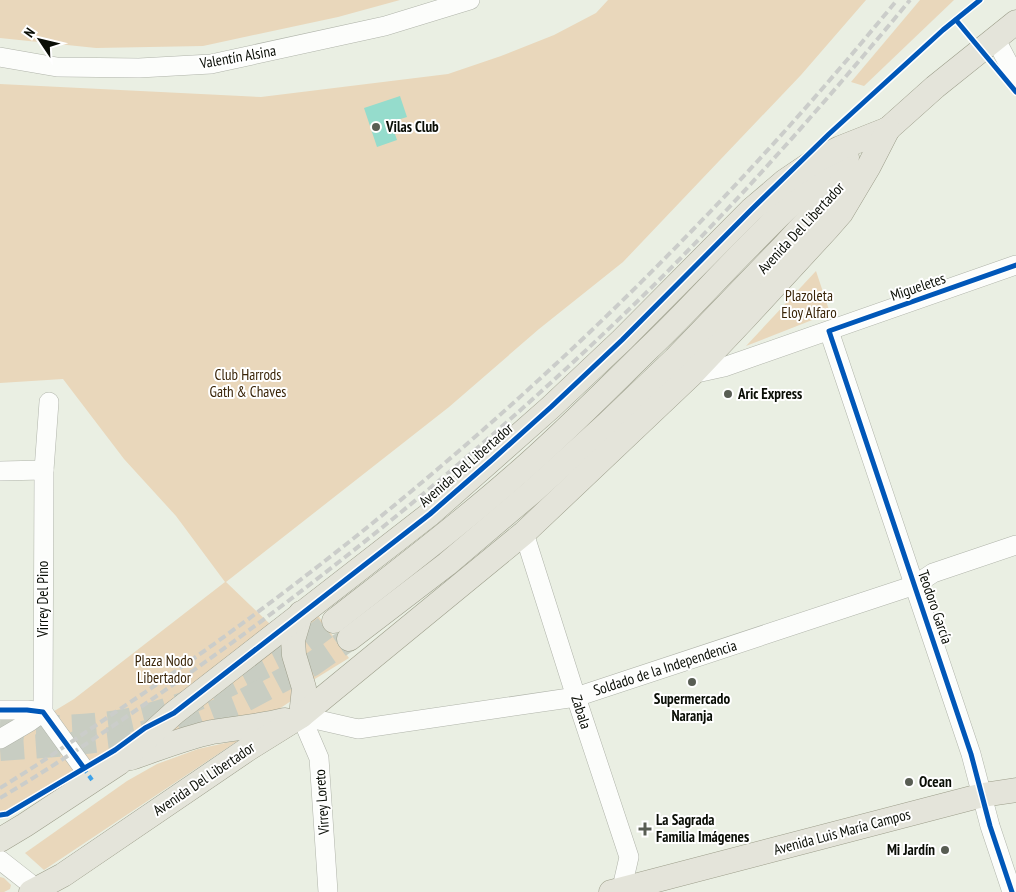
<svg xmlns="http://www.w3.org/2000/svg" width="1016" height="892" viewBox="0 0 1016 892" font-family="'PT Sans Narrow',sans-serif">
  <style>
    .green { fill: #e9d7bb }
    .water { fill: #95dccc }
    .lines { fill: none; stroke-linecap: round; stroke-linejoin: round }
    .major-tunnel { stroke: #c8cdc2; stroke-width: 24; stroke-dasharray: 24 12; stroke-linecap: butt }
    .minor-casing { stroke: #b0b4aa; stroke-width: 20 }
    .major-casing { stroke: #9c9d8a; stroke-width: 25 }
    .minor { stroke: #fcfdfb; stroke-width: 19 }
    .major { stroke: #e4e4da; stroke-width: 24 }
    .rail { stroke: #cbcdca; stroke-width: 4; stroke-dasharray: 8 4; stroke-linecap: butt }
    .quiet { stroke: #3ca1e9; stroke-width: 4; stroke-dasharray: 8 4; stroke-linecap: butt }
    .cycleway-casing { stroke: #fff; stroke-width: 8 }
    .cycleway { stroke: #0057b8; stroke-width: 5 }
    .poi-dot { fill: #585d53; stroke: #fff; stroke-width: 2 }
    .labels { text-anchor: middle; stroke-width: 4; stroke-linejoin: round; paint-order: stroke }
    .street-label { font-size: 15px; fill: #0a0e06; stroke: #fff }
    .poi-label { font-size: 15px; font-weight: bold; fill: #0a0e06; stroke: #fff; text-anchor: start }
    .park-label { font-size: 15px; fill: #392408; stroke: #fff }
  </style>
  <rect width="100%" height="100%" fill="#eaefe3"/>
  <g class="green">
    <path d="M0 0H400L338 17 203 46 96 48 0 38Z"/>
    <path d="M608 0H866L801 75 623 262 539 329 449 407 226 582 270 624 189 691 113 748 0 815V744L74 699 225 582 176 516 124 459 63 379 0 383V84L261 97 448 74 501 56 554 35 596 13Z"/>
    <path d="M920 0H954L864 86 851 82Z"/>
    <path d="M816 271 830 313 746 346Z"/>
    <path d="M317 614 349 658 310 682C302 653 297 641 317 614Z"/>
    <path d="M279 646 282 649V655L295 691 294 699 276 711 166 732Z"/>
    <path d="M239 740 44 870 25 853 127 781 157 764 198 749Z"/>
    <path d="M0 877 4 878 11 885 10 889 4 892H0Z"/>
  </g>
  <path class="water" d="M400 96 407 117 391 122 397 140 377 147 364 108Z"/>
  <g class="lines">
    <g class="major-tunnel">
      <path d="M0 727C41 728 89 728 129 720 175 710 219 691 260 669 270 664 281 659 291 653 305 643 319 632 334 621"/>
      <path d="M0 749 71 744 126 737 164 728 199 718 243 701 311 665 349 639"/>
    </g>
    <g class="minor-casing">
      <g id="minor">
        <path d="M995 38 1016 78"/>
        <path d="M0 57 57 67 139 68 211 64 385 26 470 0"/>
        <path d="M829 331 971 754 990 826 1012 892"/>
        <path d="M692 374 724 367 1016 265"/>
        <path d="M49 402 44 470 43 712 92 780"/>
        <path d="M0 471 44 470"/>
        <path d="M524 533 576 697 629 857 621 892"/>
        <path d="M0 710H27L43 712"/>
        <path d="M301 716 358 729 576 697 915 585 933 573 1016 545"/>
        <path d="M301 716 319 758 328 892"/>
        <path d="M0 739 29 722 43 712"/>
        <path d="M0 860 37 889 38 892"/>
      </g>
    </g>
    <g class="major-casing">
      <g id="major">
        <path d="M875 138 888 129 935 87 1016 22"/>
        <path d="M334 621C393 575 454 529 511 479 559 438 603 393 648 349 683 316 715 280 749 246 780 214 811 183 847 157"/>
        <path d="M349 639 447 564 532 492 606 425 675 359 784 246 853 171"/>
        <path d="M301 716 304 688 294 655 293 640 301 613"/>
        <path d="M131 758C158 749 184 738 212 732 237 728 261 726 285 720"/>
        <path d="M0 840 25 825 119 763 174 713 430 514 551 407 622 340 751 210 785 181 816 160 840 148 888 129"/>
        <path d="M31 892 63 875 248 749 301 716 524 533 692 374 745 318 827 229 841 213 869 166 888 129"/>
        <path d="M611 892 983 795 1016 790"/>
      </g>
    </g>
    <use href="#minor" class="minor"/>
    <use href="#major" class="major"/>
    <g class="rail">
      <path d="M0 788C48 759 94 726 141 695 425 502 680 266 897 0"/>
      <path d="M0 798C51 768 100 735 148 702 329 578 501 436 657 282 746 193 830 97 910 0"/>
    </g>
    <path class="quiet" d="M82 766 92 780"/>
    <g class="cycleway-casing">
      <g id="cycleway">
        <path d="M956 20 1016 92"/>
        <path d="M0 710H27L43 712 84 768"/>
        <path d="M0 815 7 814 115 750 145 728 174 713 430 514 493 459 551 407 622 340 751 210 829 134 943 30 980 0"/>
        <path d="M1012 892 990 826 971 754 829 331 1016 265"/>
      </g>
    </g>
    <use href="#cycleway" class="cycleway"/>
  </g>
  <g class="poi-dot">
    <circle cx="376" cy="127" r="5"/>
    <circle cx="728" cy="394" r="5"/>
    <circle cx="692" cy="682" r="5"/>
    <circle cx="909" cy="782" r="5"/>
    <path d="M642.5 821.5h5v5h5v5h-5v5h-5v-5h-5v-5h5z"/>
    <circle cx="945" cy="850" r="5"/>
  </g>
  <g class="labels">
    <g class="street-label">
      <text transform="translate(238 57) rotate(-10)" y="5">Valentín Alsina</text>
      <text transform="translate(801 228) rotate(-47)" y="5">Avenida Del Libertador</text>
      <text transform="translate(918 287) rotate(-19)" y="5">Migueletes</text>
      <text transform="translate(466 465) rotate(-41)" y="5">Avenida Del Libertador</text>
      <text transform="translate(43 599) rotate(-90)" y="5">Virrey Del Pino</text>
      <text transform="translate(935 607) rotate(71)" y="5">Teodoro García</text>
      <text transform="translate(665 668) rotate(-18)" y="5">Soldado de la Independencia</text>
      <text transform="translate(581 712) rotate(72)" y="5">Zabala</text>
      <text transform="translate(204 779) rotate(-34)" y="5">Avenida Del Libertador</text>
      <text transform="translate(322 802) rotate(-94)" y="5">Virrey Loreto</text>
      <text transform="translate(842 832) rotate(-15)" y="5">Avenida Luis María Campos</text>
    </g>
    <g class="poi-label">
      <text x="386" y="132">Vilas Club</text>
      <text x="738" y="399">Aric Express</text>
      <text x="692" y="704" text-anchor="middle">Supermercado<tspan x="692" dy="17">Naranja</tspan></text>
      <text x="919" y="787">Ocean</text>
      <text x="656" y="825">La Sagrada<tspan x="656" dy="17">Familia Imágenes</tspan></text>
      <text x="935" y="855" text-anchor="end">Mi Jardín</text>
    </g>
    <g class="park-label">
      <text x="809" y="301">Plazoleta<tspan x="809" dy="17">Eloy Alfaro</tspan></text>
      <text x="248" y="380">Club Harrods<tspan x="248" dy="17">Gath &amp; Chaves</tspan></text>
      <text x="164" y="666">Plaza Nodo<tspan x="164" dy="17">Libertador</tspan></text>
    </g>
  </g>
  <g transform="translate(40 40) rotate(305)" stroke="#ffffff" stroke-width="4" paint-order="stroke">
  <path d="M0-4L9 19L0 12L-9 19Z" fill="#0a0e06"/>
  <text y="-8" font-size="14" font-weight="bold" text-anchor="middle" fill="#0a0e06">N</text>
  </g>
</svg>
